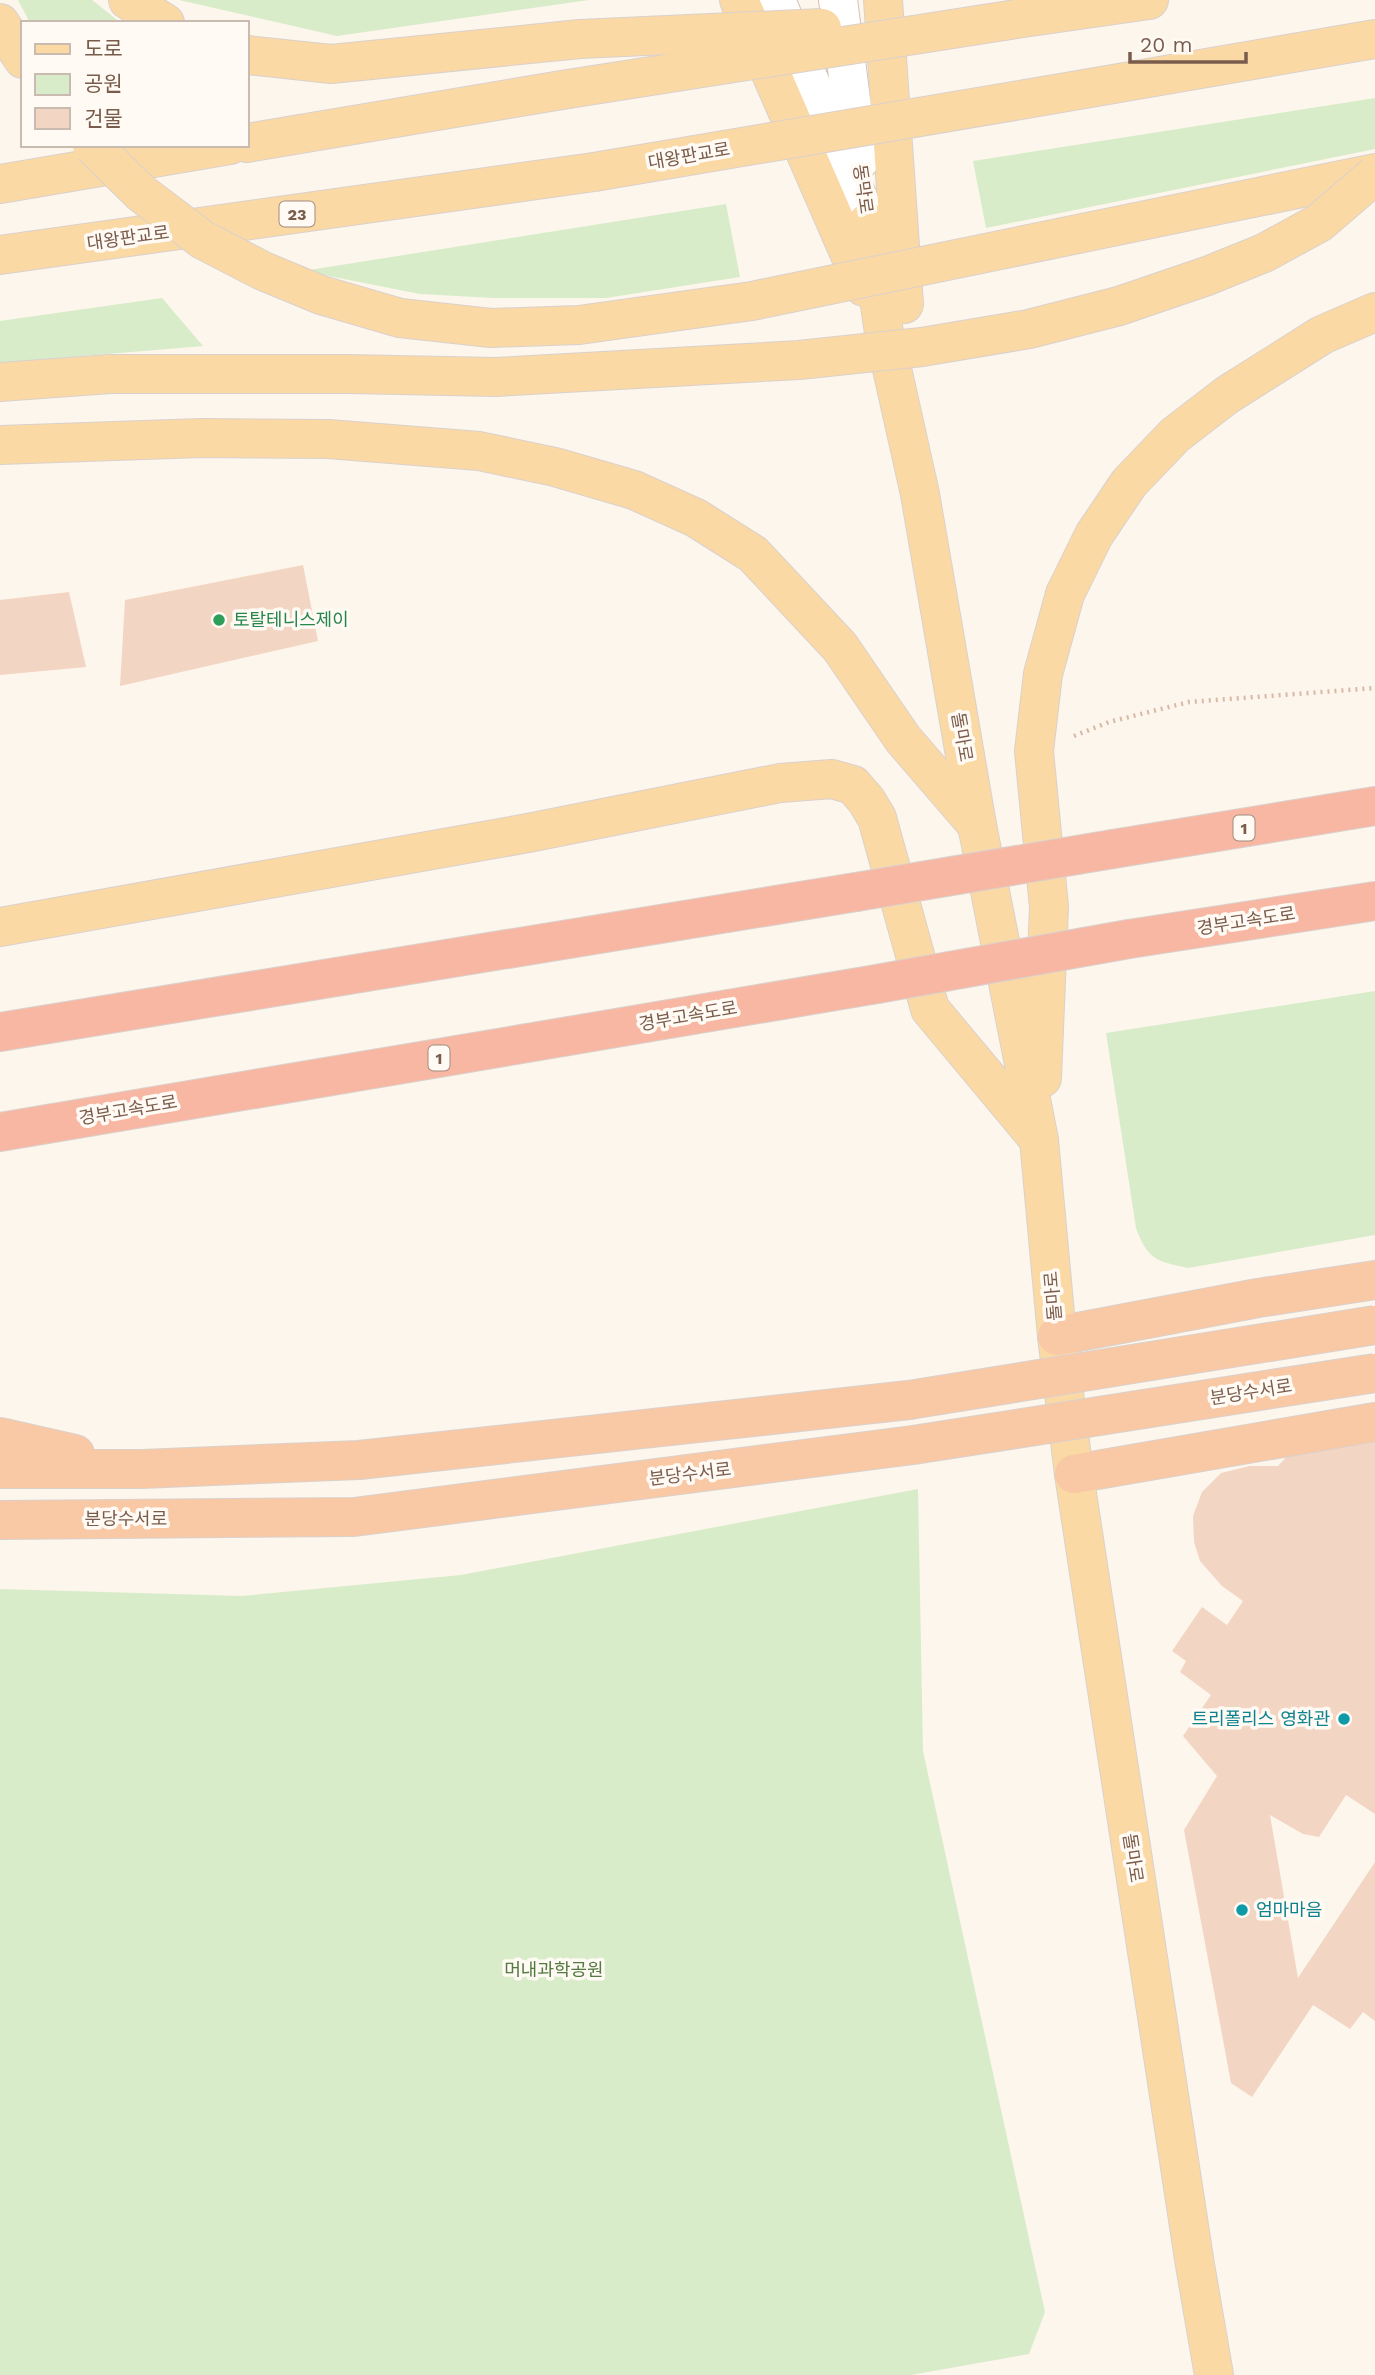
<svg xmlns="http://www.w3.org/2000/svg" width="1375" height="2375" viewBox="0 0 1375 2375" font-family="'Work Sans','Noto Sans KR',sans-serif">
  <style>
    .green { fill: #d8ecc9 }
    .building { fill: #f3d5c3 }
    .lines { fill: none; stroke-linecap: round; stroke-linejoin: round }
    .secondary-casing { stroke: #d6c0b0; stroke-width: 40 }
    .primary-casing { stroke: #dad1cd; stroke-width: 40 }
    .trunk-casing { stroke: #dad1cd; stroke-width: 40 }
    .motorway-casing { stroke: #dad1cd; stroke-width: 40 }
    .path { stroke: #d9b8a5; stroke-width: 4.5; stroke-dasharray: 2 5; stroke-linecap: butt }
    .secondary { stroke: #fff; stroke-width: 38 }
    .primary { stroke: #fbd9a5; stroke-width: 38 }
    .trunk { stroke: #f9c8a4; stroke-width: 38 }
    .motorway { stroke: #f7b7a3; stroke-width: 38 }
    .primary-bridge-casing { stroke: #dad1cd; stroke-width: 40; stroke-linecap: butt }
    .trunk-bridge-casing { stroke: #dad1cd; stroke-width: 40; stroke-linecap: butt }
    .motorway-bridge-casing { stroke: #dad1cd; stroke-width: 40; stroke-linecap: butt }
    .primary-bridge { stroke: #fbd9a5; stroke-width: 38 }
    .trunk-bridge { stroke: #f9c8a4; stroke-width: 38 }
    .motorway-bridge { stroke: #f7b7a3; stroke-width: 38 }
    .leisure-dot { fill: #2e9e5b; stroke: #fffaf3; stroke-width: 2.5 }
    .culture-dot { fill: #0f9aa8; stroke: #fffaf3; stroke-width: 2.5 }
    .labels { text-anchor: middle; stroke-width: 7; stroke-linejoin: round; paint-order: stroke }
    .shield { fill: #fffaf3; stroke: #a28b7f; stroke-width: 2 }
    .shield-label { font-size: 16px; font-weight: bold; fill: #7a5c4d }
    .street-label { font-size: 18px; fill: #7a5c4d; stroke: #fffaf3 }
    .leisure-label { font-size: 18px; fill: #27864d; stroke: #fffaf3; text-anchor: start }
    .culture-label { font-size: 18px; fill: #0d838f; stroke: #fffaf3; text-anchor: end }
    .park-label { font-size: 18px; fill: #537a41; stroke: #fffaf3 }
  </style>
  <rect width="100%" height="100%" fill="#fdf6ec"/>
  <g class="green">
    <path d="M18 0H92L121 23H30Z"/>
    <path d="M179 0H589L337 36Z"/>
    <path d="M1375 98V149L986 228 973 161Z"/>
    <path d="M726 204 740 277 606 298H494L420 294 303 271Z"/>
    <path d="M162 298 203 346 0 363V321Z"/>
    <path d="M1375 991V1235L1188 1268C1156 1261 1148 1260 1136 1228L1106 1033Z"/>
    <path d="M918 1489 923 1751 1045 2312 1029 2354 911 2375H0V1589L242 1596 461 1575Z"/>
  </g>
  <g class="building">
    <path d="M303 565 318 641 120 686 125 600Z"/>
    <path d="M69 592 86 667 0 675V600Z"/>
    <path d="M1375 1440V1814L1346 1795 1319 1837 1303 1834 1270 1815 1298 1978 1375 1862V2021L1363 2012 1350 2029 1313 2005 1252 2097 1231 2083 1184 1830 1217 1776 1183 1736 1211 1695 1180 1672 1186 1661 1172 1651 1202 1607 1227 1625 1243 1601 1222 1586 1200 1561 1194 1542 1193 1516 1202 1492 1221 1473 1250 1466H1278L1290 1453Z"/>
  </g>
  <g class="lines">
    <g class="secondary-casing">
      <g id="secondary">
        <path d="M776 0 868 222"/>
        <path d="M838 0 859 161"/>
      </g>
    </g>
    <g class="primary-casing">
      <g id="primary">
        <path d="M128 0 165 23"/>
        <path d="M739 0 864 287"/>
        <path d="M883 0 904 304"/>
        <path d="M1016 19 1149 0"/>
        <path d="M0 23 23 59"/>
        <path d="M247 55 331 64 580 39"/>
        <path d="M1026 99 1375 39"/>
        <path d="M247 143 568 89"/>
        <path d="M0 184 230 145"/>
        <path d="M1253 198 1375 173"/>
        <path d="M868 222 884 333 920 494 977 825 1039 1140 1057 1336 1074 1474 1195 2265 1214 2375"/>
        <path d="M0 255 594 172"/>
        <path d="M0 382 110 374"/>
        <path d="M0 445 201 438 328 439 479 451 555 467 634 490 696 518 753 554 840 647 903 739 977 825"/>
        <path d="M0 927 528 833 780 783 832 779 853 785 866 800 877 818 930 1009 1035 1135"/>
        <path d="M1042 1078 1049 907 1034 751 1043 674 1065 594 1094 535 1129 483 1175 435 1227 395 1322 335 1375 312"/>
      </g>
    </g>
    <g class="trunk-casing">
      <g id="trunk">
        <path d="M1057 1336 1258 1298 1375 1280"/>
        <path d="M0 1437 75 1454"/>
        <path d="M0 1469H142L359 1460 909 1400"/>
        <path d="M1074 1474 1375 1422"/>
        <path d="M0 1520 354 1517 913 1445"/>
      </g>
    </g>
    <g class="motorway-casing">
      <g id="motorway">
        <path d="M1113 849 1375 806"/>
        <path d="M1129 939 1375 901"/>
        <path d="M0 1032 856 892"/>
        <path d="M0 1132 877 984"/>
      </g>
    </g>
    <path class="path" d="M1074 736 1109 722 1189 702 1375 688"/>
    <use href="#secondary" class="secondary"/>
    <use href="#primary" class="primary"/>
    <use href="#trunk" class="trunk"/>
    <use href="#motorway" class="motorway"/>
    <g class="primary-bridge-casing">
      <g id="primary-bridge">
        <path d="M580 39 822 28"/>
        <path d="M568 89 1016 19"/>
        <path d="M92 145 141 193 203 240 263 271 321 295 400 318 491 328 579 325 752 301 1253 198"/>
        <path d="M594 172 1026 99"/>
        <path d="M110 374H348L496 377 799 360 922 347 1029 329 1119 306 1207 276 1264 253 1319 223 1375 175"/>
      </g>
    </g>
    <g class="trunk-bridge-casing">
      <g id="trunk-bridge">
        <path d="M909 1400 1375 1325"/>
        <path d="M913 1445 1375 1373"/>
      </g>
    </g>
    <g class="motorway-bridge-casing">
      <g id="motorway-bridge">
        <path d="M856 892 1113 849"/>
        <path d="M877 984 1129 939"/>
      </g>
    </g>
    <use href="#primary-bridge" class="primary-bridge"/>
    <use href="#trunk-bridge" class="trunk-bridge"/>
    <use href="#motorway-bridge" class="motorway-bridge"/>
  </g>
  <circle class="leisure-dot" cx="219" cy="620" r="7"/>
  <g class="culture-dot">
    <circle cx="1344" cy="1719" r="7"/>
    <circle cx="1242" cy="1910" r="7"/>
  </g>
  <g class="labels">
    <g class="shield">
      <rect x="279.5" y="201.5" width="35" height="25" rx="5"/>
      <rect x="1233.5" y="815.5" width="21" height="25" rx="5"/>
      <rect x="428.5" y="1045.5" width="21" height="25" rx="5"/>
    </g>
    <g class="shield-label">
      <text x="297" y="220">23</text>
      <text x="1244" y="834">1</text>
      <text x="439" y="1064">1</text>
    </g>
    <g class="street-label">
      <text transform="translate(689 156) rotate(-10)" y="6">대왕판교로</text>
      <text transform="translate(863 189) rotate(82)" y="6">동막로</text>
      <text transform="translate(128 238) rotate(-8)" y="6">대왕판교로</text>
      <text transform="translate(962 737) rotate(80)" y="6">돌마로</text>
      <text transform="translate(1246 921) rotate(-9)" y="6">경부고속도로</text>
      <text transform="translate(688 1016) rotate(-10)" y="6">경부고속도로</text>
      <text transform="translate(128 1110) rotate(-10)" y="6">경부고속도로</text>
      <text transform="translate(1053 1296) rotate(-95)" y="6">돌마로</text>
      <text transform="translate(1251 1392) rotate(-9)" y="6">분당수서로</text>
      <text transform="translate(690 1474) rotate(-7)" y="6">분당수서로</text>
      <text x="126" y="1525">분당수서로</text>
      <text transform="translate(1133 1858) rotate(81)" y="6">돌마로</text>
    </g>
    <g class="leisure-label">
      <text x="233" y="626">토탈테니스제이</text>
    </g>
    <g class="culture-label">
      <text x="1330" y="1725">트리폴리스 영화관</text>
      <text x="1256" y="1916" text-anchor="start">엄마마음</text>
    </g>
    <g class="park-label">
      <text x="554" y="1976">머내과학공원</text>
    </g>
  </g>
  <rect x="21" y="21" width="228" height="126" fill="#fffaf3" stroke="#cabbb1" stroke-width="2"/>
  <rect x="35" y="44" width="35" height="10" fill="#fbd9a5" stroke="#cabbb1" stroke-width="2"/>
  <text x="84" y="56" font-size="21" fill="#7a5c4d">도로</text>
  <rect x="35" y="74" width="35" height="21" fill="#d8ecc9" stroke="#cabbb1" stroke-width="2"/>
  <text x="84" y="91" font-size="21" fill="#7a5c4d">공원</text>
  <rect x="35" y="108" width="35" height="21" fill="#f3d5c3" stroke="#cabbb1" stroke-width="2"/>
  <text x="84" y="126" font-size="21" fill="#7a5c4d">건물</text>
  <path d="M1130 52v10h116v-10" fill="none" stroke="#7a5c4d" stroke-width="3.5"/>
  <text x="1140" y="52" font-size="21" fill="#7a5c4d" stroke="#fffaf3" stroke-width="5" paint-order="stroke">20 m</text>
</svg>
